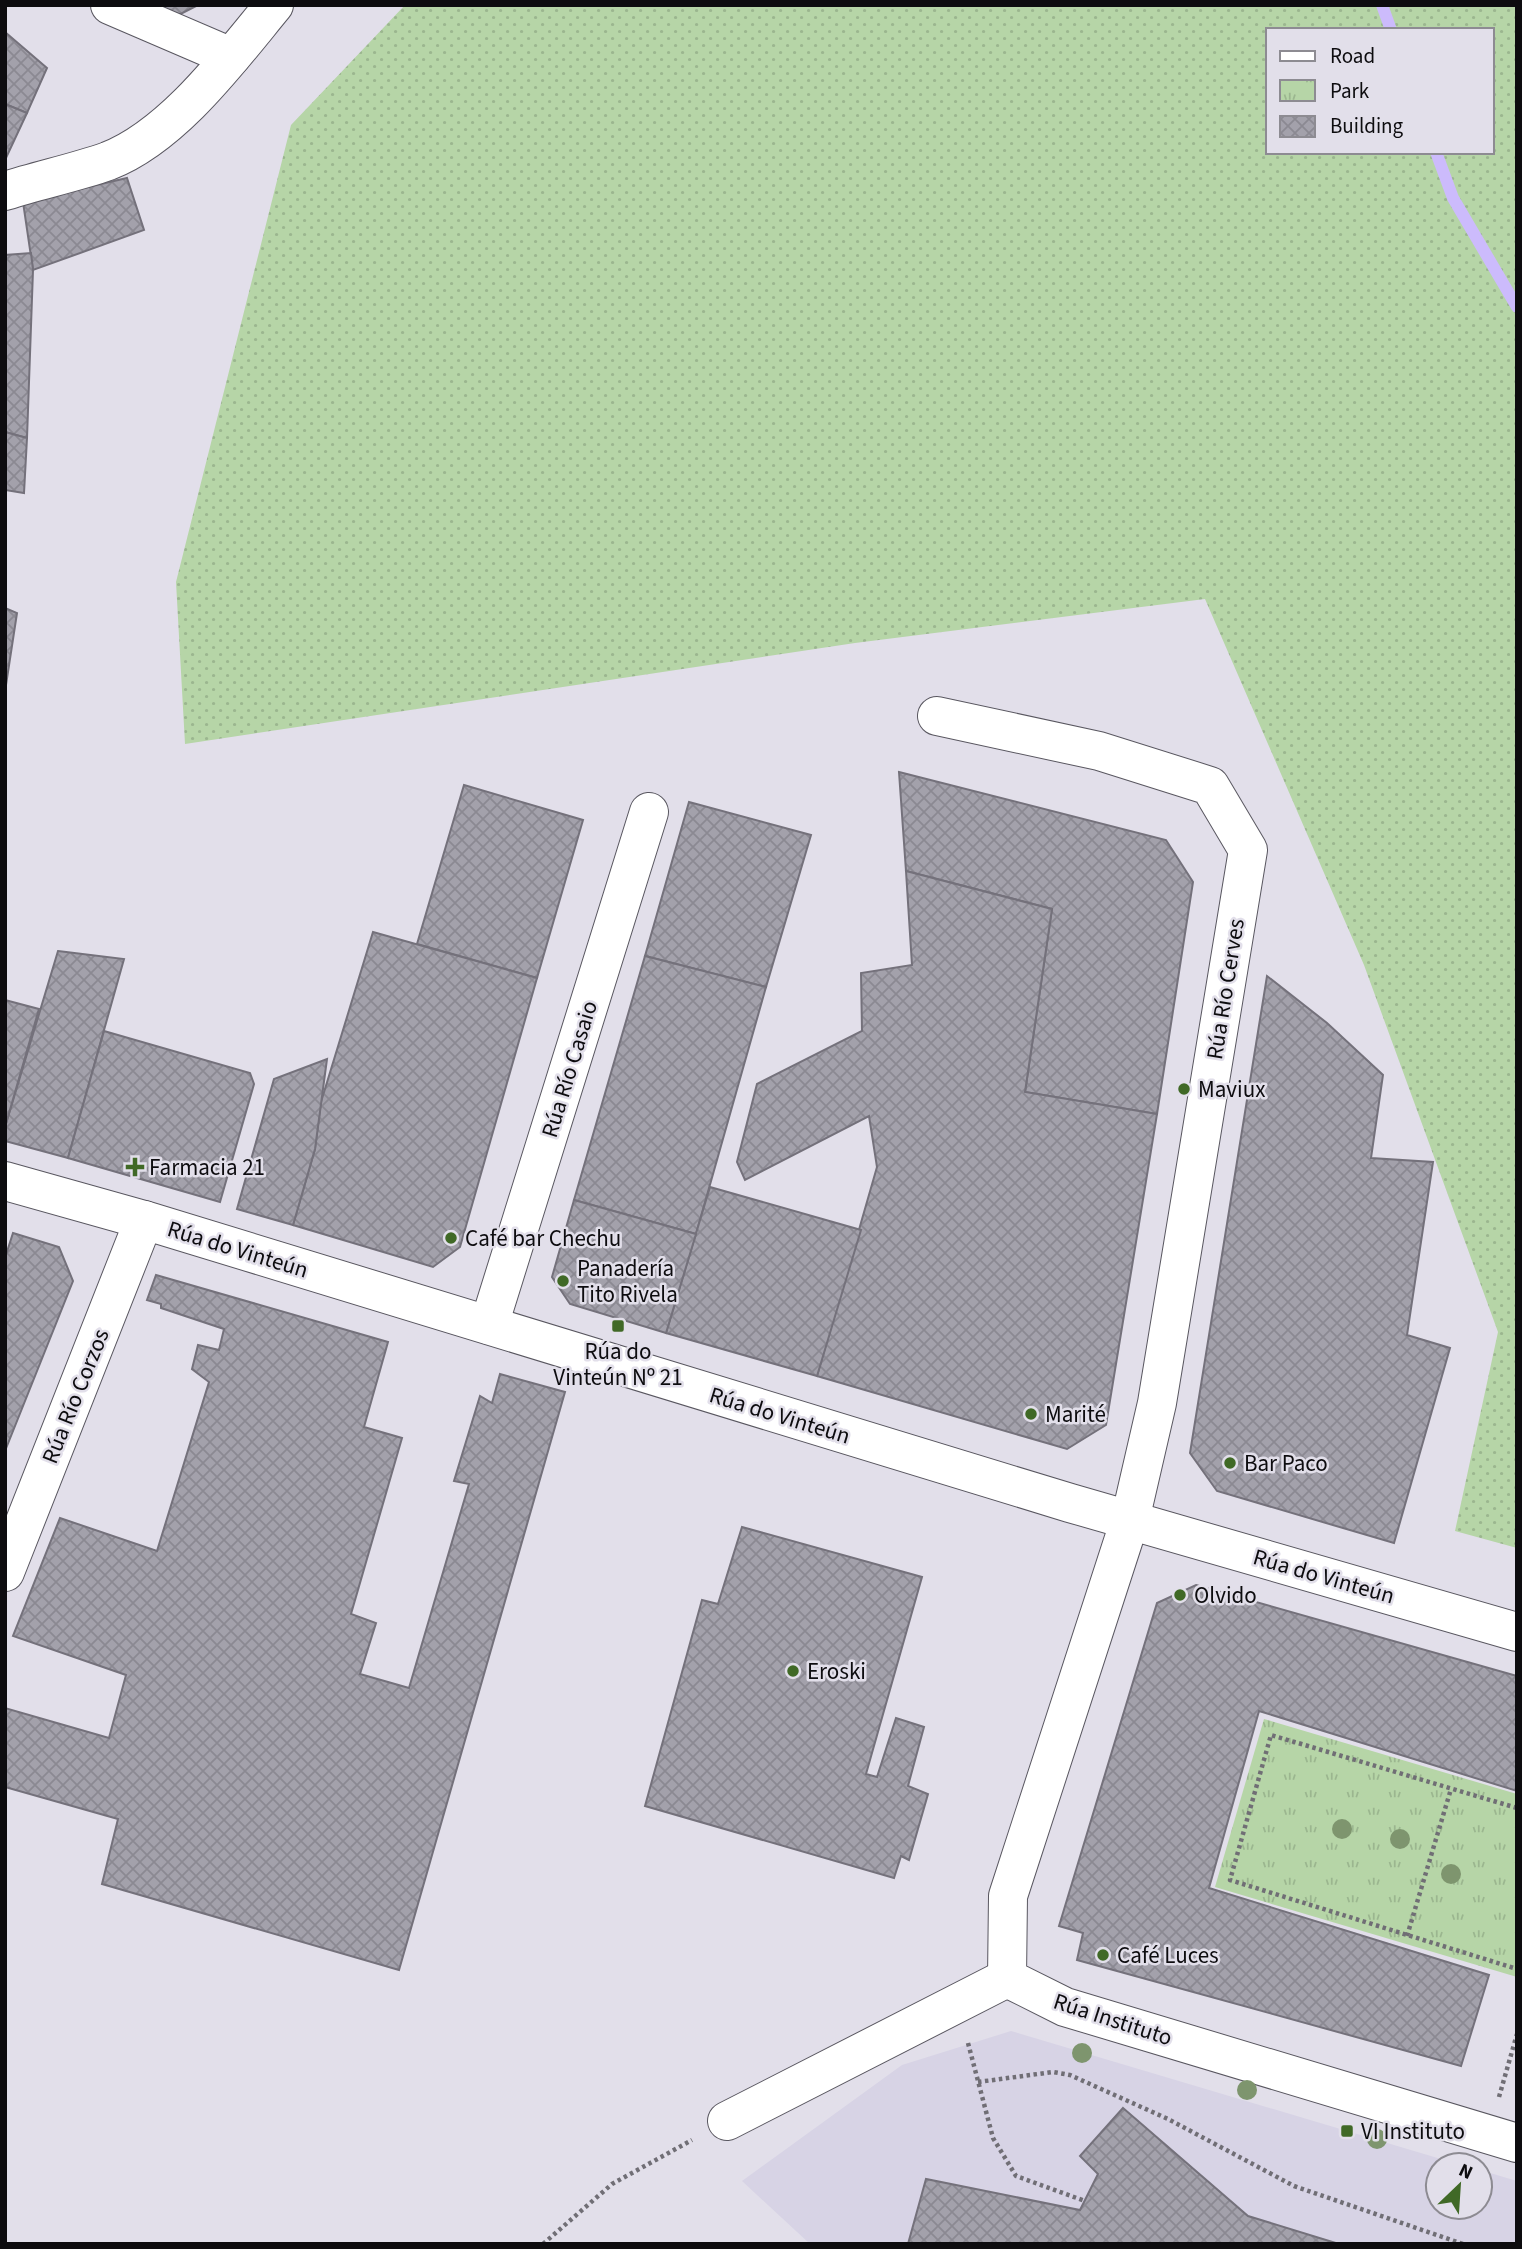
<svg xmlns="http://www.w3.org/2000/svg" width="1522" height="2249" viewBox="0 0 1522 2249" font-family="'Source Sans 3',sans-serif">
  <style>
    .built { fill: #d7d3e5 }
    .grass { fill: url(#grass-dots); fill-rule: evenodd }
    .park { fill: url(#park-tufts) }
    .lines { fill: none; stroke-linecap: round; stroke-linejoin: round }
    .stream { stroke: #ccbbfc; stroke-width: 12 }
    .building { fill: url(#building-cross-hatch); stroke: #74717b; stroke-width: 2 }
    .minor-casing { stroke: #595760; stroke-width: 40 }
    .path { stroke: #706e75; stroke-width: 4.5; stroke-dasharray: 3.5 3.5; stroke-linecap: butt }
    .minor { stroke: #fff; stroke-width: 38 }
    .tree { fill: #7e956e }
    .poi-dot { fill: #406926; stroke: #e2dfea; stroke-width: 2.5 }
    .labels { text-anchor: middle; stroke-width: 5; stroke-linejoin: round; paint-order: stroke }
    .street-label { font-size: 23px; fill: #0d0c0f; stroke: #e2dfea }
    .poi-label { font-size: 23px; fill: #0d0c0f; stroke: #e2dfea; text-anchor: start }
  </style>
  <defs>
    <pattern id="grass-dots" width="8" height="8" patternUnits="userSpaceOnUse" patternTransform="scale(1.75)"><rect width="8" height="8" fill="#b6d5a7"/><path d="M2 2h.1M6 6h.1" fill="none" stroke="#9bb68f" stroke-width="1.8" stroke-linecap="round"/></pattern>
    <pattern id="park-tufts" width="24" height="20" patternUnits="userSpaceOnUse" patternTransform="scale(1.75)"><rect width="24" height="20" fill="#b6d5a7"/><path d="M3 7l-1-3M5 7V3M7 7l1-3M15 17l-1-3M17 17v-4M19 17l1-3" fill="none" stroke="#9bb68f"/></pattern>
    <pattern id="building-cross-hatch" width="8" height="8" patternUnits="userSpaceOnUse" patternTransform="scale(1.75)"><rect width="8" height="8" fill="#a3a1ab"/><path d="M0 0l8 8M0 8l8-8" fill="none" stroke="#8b8992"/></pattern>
  </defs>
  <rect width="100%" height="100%" fill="#e2dfea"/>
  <path class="built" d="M1011 2031 1461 2165H1438V2207H1480V2170L1517 2181V2244H810L742 2181 902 2065Z"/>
  <path class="grass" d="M405 5H1517V1548L1455 1531 1498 1332 1364 965 1205 599 855 643 185 744 176 582 291 125ZM1268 30H1492V152H1268Z"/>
  <path class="park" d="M1264 1719 1517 1794V1977L1215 1887Z"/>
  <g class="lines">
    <g class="stream">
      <path d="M1382 5 1391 30"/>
      <path d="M1436 152 1453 198 1517 307"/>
    </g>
  </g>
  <g class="building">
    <path d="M134 5H198L169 20Z"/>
    <path d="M5 32 47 68 27 113 5 104Z"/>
    <path d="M5 104 27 113 5 160Z"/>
    <path d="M127 178 144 230 33 270 23 202Z"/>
    <path d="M31 253 33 270 27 438 5 432V255Z"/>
    <path d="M5 432 27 438 24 493 5 490Z"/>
    <path d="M5 608 17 613 6 685H5Z"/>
    <path d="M899 772 1166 840 1193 882 1157 1114 1025 1092 1052 909 906 871Z"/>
    <path d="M464 785 583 820 537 978 417 944Z"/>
    <path d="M689 802 811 835 766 987 645 956Z"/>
    <path d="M906 871 1052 909 1025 1092 1157 1114 1106 1425 1067 1449 817 1376 877 1167 869 1116 745 1180 737 1162 757 1084 862 1031 861 973 912 965Z"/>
    <path d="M373 932 537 978 460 1247 433 1267 293 1225 315 1149 321 1102Z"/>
    <path d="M58 951 124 959 68 1158 5 1141V1127Z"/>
    <path d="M645 956 766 987 696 1234 574 1200Z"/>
    <path d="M1267 976 1327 1023 1383 1075 1371 1158 1433 1162 1407 1335 1450 1348 1394 1543 1217 1491 1190 1453Z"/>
    <path d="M5 1000 39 1009 5 1127Z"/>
    <path d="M104 1031 250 1073 254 1084 220 1202 68 1158Z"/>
    <path d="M327 1059 315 1149 293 1225 237 1209 274 1079Z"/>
    <path d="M710 1187 861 1230 817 1376 666 1333Z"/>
    <path d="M574 1200 696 1234 666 1333 570 1304 552 1277Z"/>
    <path d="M13 1233 59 1247 73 1281 5 1451V1258Z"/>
    <path d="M156 1275 388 1342 364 1427 402 1438 351 1614 376 1623 360 1674 409 1688 469 1484 454 1481 480 1396 492 1403 500 1374 565 1392 399 1970 102 1884 118 1819 5 1787V1708L109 1738 126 1675 13 1636 60 1518 157 1551 209 1382 192 1369 198 1345 219 1350 224 1329 161 1308V1304L147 1300Z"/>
    <path d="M742 1527 922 1577 866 1774 877 1777 896 1718 924 1727 908 1786 928 1794 909 1860 901 1856 894 1878 645 1806 702 1600 718 1604Z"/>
    <path d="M1196 1585 1517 1676V1791L1259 1711 1209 1888 1489 1975 1461 2066 1077 1960 1083 1933 1059 1926 1157 1603Z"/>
    <path d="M1123 2108 1248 2216 1339 2244H908L926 2179 1080 2210 1098 2174 1080 2156Z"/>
  </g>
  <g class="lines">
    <g class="minor-casing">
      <g id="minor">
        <path d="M110 5 231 57"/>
        <path d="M5 191C39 180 74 173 108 161 173 136 231 57 274 5"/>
        <path d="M937 716 1099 751 1210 786 1248 850 1157 1403 1130 1520 1008 1896 1007 1978 1065 2007 1517 2143"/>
        <path d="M5 1181 144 1220 1070 1503 1517 1632"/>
        <path d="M489 1325 649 812"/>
        <path d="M5 1572 144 1220"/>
        <path d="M727 2121 1007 1978"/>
      </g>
    </g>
    <g class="path">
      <path d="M1517 1808 1271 1735 1230 1880 1517 1969"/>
      <path d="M1407 1936 1451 1789"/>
      <path d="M968 2043 993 2138 1016 2176 1085 2201"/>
      <path d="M978 2082 1053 2072 1070 2075 1168 2119 1294 2186 1463 2244"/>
      <path d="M1499 2097 1517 2034"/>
      <path d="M543 2244 612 2184 692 2140"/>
    </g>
    <use href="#minor" class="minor"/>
  </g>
  <g class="tree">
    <circle cx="1342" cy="1829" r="10"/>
    <circle cx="1400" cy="1839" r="10"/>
    <circle cx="1451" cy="1874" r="10"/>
    <circle cx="1082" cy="2053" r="10"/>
    <circle cx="1247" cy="2090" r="10"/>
    <circle cx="1377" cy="2139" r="10"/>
  </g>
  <g class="poi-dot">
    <circle cx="1184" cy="1089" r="7"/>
    <path d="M131.5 1156.5h7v7h7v7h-7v7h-7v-7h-7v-7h7z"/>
    <circle cx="451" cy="1238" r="7"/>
    <circle cx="563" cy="1281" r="7"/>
    <rect x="611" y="1319" width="14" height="14" rx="3.5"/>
    <circle cx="1031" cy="1414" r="7"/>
    <circle cx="1230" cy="1463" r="7"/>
    <circle cx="1180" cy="1595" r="7"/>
    <circle cx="793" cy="1671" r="7"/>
    <circle cx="1103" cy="1955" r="7"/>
    <rect x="1340" y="2124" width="14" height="14" rx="3.5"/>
  </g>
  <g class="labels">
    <g class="street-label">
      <text transform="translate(1225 989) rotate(-81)" y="8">Rúa Río Cerves</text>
      <text transform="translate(569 1069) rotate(-73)" y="8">Rúa Río Casaio</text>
      <text transform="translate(238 1249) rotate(17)" y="8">Rúa do Vinteún</text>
      <text transform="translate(75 1396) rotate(-68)" y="8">Rúa Río Corzos</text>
      <text transform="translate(780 1415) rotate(17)" y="8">Rúa do Vinteún</text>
      <text transform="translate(1324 1576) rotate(16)" y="8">Rúa do Vinteún</text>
      <text transform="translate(1113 2019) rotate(18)" y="8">Rúa Instituto</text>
    </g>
    <g class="poi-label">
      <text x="1198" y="1097">Maviux</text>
      <text x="149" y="1175">Farmacia 21</text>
      <text x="465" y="1246">Café bar Chechu</text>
      <text x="577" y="1276">Panadería<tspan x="577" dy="26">Tito Rivela</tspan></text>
      <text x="618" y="1359" text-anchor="middle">Rúa do<tspan x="618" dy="26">Vinteún Nº 21</tspan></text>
      <text x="1045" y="1422">Marité</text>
      <text x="1244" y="1471">Bar Paco</text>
      <text x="1194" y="1603">Olvido</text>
      <text x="807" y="1679">Eroski</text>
      <text x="1117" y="1963">Café Luces</text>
      <text x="1361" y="2139">VI Instituto</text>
    </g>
  </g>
  <rect width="1522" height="2249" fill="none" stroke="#0d0c0f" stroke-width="14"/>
  <rect x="1266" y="28" width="228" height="126" fill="#e2dfea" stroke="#8d8b92" stroke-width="2"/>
  <rect x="1280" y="51" width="35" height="10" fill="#ffffff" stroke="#8d8b92" stroke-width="2"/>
  <text x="1330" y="63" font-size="21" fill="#0d0c0f">Road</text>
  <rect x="1280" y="80" width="35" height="21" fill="url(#park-tufts)" stroke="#8d8b92" stroke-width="2"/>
  <text x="1330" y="98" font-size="21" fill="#0d0c0f">Park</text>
  <rect x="1280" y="116" width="35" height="21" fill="url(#building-cross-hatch)" stroke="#8d8b92" stroke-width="2"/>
  <text x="1330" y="133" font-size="21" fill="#0d0c0f">Building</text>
  <g transform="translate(1459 2186) rotate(25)"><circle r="33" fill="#e2dfea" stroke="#8d8b92" stroke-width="2"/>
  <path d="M0-5L12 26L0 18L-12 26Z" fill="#406926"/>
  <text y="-10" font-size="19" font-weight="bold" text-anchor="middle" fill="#0d0c0f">N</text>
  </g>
</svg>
